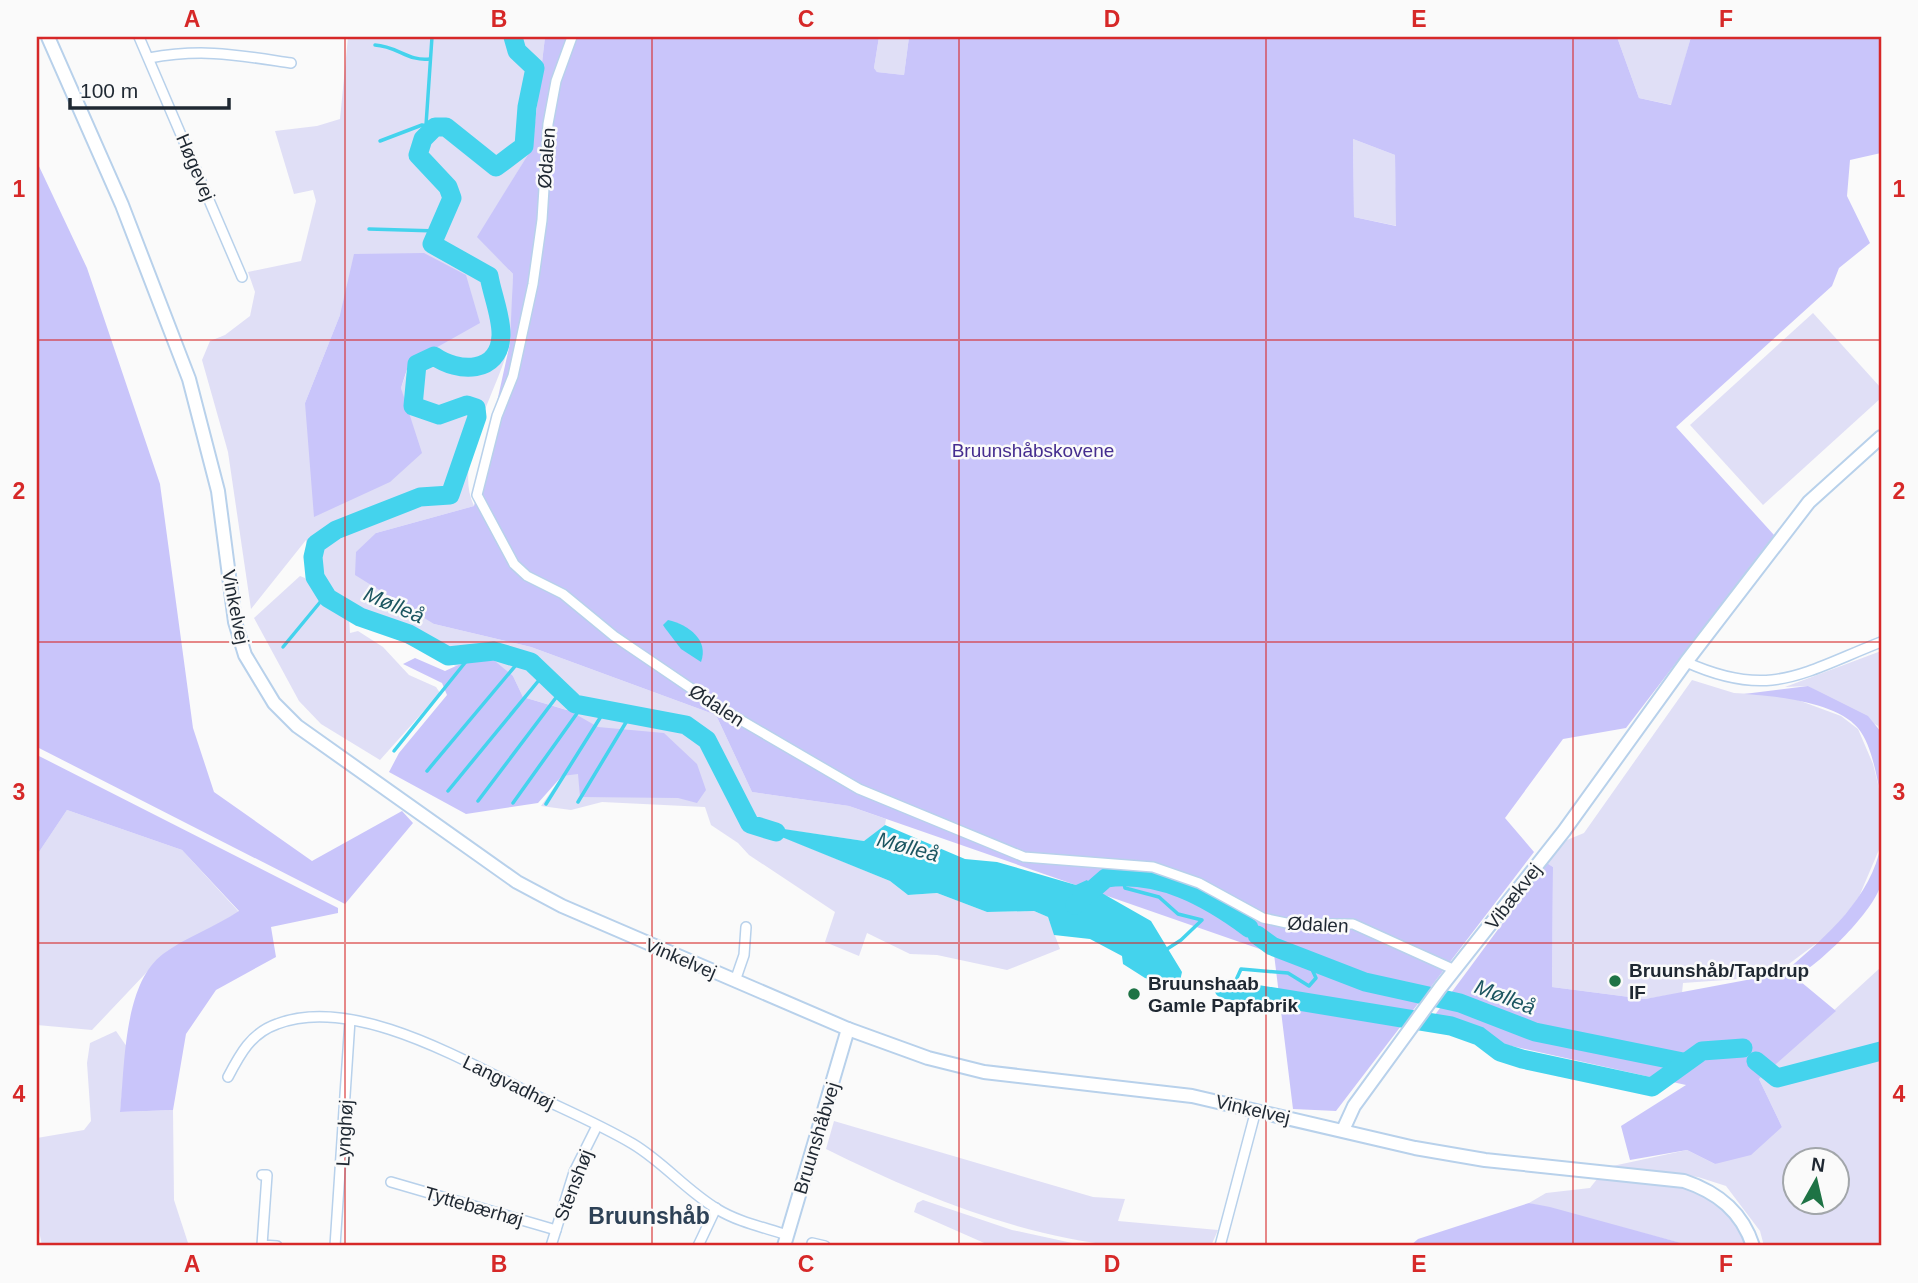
<svg xmlns="http://www.w3.org/2000/svg" width="1918" height="1283" viewBox="0 0 1918 1283" font-family="Arial,sans-serif">
  <style>
    .green { fill: #e0dff6; fill-rule: evenodd }
    .forest { fill: #c9c5fa; fill-rule: evenodd }
    .water { fill: #44d3ed }
    .lines { fill: none; stroke-linecap: round; stroke-linejoin: round }
    .stream { stroke: #44d3ed; stroke-width: 3.5 }
    .river { stroke: #44d3ed; stroke-width: 19 }
    .minor-casing { stroke: #b8d1eb; stroke-width: 12 }
    .tertiary-casing { stroke: #b8d1eb; stroke-width: 16 }
    .minor { stroke: #fff; stroke-width: 9 }
    .tertiary { stroke: #fff; stroke-width: 12 }
    .grid { fill: none; stroke: #d62828; stroke-width: 2; stroke-opacity: 0.55 }
    .poi-dot { fill: #1e7345; stroke: #fafafa; stroke-width: 2.5 }
    .labels { text-anchor: middle; stroke-width: 5; stroke-linejoin: round; paint-order: stroke }
    .street-label { font-size: 19px; fill: #1f2832; stroke: #fafafa }
    .park-label { font-size: 19px; fill: #452d8f; stroke: #fafafa }
    .poi-label { font-size: 19px; font-weight: bold; fill: #1f2832; stroke: #fafafa; text-anchor: start }
    .water-label { font-size: 21px; font-style: italic; fill: #1c5661; stroke: #fafafa }
    .quarter-label { font-size: 23px; font-weight: bold; fill: #2d4156; stroke: #fafafa }
    .neatline { fill: none; stroke: #d62828; stroke-width: 2.5 }
    .grid-label { font-size: 23px; text-anchor: middle; font-weight: bold; fill: #d62828 }
  </style>
  <rect width="100%" height="100%" fill="#fafafa"/>
  <g class="green">
    <path d="M348 37H545L532 148 478 237 513 274C512 296 514 323 509 345 498 390 452 461 474 506L376 533 434 624 531 647 716 715 752 792 849 806 886 819 885 825 864 841 754 825 890 881 908 895 937 893 987 912 1034 911 1048 917 1060 949 1007 970 937 955 910 954 867 933 859 956 825 942 835 912 749 855 738 843 711 825 705 807 602 802 571 810 541 806 562 776 567 710 523 697 513 676 467 661 456 666 349 618 350 633 358 631 383 647 409 675 436 687 440 693 380 760 321 724 299 701 254 618 300 576 305 578 320 599 340 611C307 585 312 578 306 540L251 609 228 452 202 360 210 341 225 335 250 316 255 292 248 272 301 261 316 201 313 190 294 194 275 131 317 126 340 119ZM340 315 426 355 410 363 401 388 405 405 305 403Z"/>
    <path d="M879 37H909L904 75 877 72 874 68Z"/>
    <path d="M1617 37H1691L1672 105 1639 98Z"/>
    <path d="M1353 139 1395 155 1397 226 1354 217Z"/>
    <path d="M1813 313 1881 388V398L1763 505 1690 425Z"/>
    <path d="M1881 651V732L1878 726 1808 686 1785 687Z"/>
    <path d="M1692 680 1734 693 1787 696 1841 716 1858 729 1873 764 1881 796V845L1858 899 1829 934 1778 972 1753 978 1683 983 1682 993 1645 999 1552 987 1553 867 1547 863 1567 840 1584 833Z"/>
    <path d="M67 810 182 850 239 912 163 955 92 1030 37 1025V855Z"/>
    <path d="M1881 967V1246H1764L1760 1231 1726 1186 1698 1177 1608 1167 1687 1150 1715 1164 1782 1127 1759 1079ZM1796 1160H1838V1202H1796Z"/>
    <path d="M116 1031 127 1047 120 1112 173 1110 174 1200 189 1246H42L37 1220V1138L84 1130 91 1121 87 1063 90 1043Z"/>
    <path d="M834 1121 1093 1197 1125 1199 1118 1221 1218 1230 1211 1246C1181 1246 1150 1249 1120 1246 1018 1236 917 1194 826 1149Z"/>
    <path d="M1597 1179C1659 1184 1720 1177 1746 1246H1692L1529 1203 1546 1193 1590 1188Z"/>
    <path d="M923 1200 1012 1230 1086 1246H991L914 1212 917 1203Z"/>
  </g>
  <g class="forest">
    <path d="M545 37H879L874 68 877 72 904 75 909 37H1617L1639 98 1671 105 1691 37H1881V153L1850 160 1847 196 1870 243 1839 268 1832 286 1676 427 1774 535 1626 728 1563 739 1505 818 1534 852 1336 1111 1293 1109 1274 954 849 806 752 792 716 715 531 647 434 624 355 575 356 552 376 533 474 506 510 343 513 274 477 237 532 148ZM1353 139 1395 155 1396 226 1354 217Z"/>
    <path d="M37 162 87 268 160 484 193 728 214 792 312 861 402 811 413 823 345 904 37 747Z"/>
    <path d="M424 253 466 275 480 323 409 363 401 388 422 453 390 482 314 517 305 403 340 315 354 254Z"/>
    <path d="M490 657 513 676 523 697 570 711 598 727 664 733 697 764 706 790 697 803 678 798 580 797 578 774 562 776 538 803 466 814 389 772 399 753 447 695 442 683 403 664 415 658 445 671 467 661Z"/>
    <path d="M1808 686 1868 716 1881 732V796C1876 775 1872 745 1858 728 1836 702 1776 696 1744 694Z"/>
    <path d="M37 755 338 908V913L271 927 276 957 216 990 186 1034 173 1110 120 1112C125 1066 123 984 163 954 186 937 215 927 239 911L182 850 67 810 37 855Z"/>
    <path d="M1881 845C1881 856 1884 873 1881 884 1874 911 1821 963 1797 976L1788 969C1827 936 1871 897 1881 845Z"/>
    <path d="M1547 863 1553 867 1552 987 1645 999 1789 972 1836 1011 1759 1079 1782 1127 1751 1155 1715 1164 1687 1150 1630 1160 1621 1126 1686 1085 1426 1027Z"/>
    <path d="M1529 1203 1550 1207 1692 1246H1410L1418 1239Z"/>
  </g>
  <g class="water">
    <path d="M668 620C689 625 709 640 701 662L681 649 665 628 663 625Z"/>
    <path d="M750 824 864 841 885 825 965 859 997 862 1076 885 1087 880 1093 888 1151 921 1182 972 1180 981 1171 985 1145 978 1123 964 1122 956 1090 939 1054 935 1048 917 1034 911 987 912 937 893 908 895 890 881Z"/>
  </g>
  <g class="lines">
    <g class="stream">
      <path d="M375 45C397 46 409 62 430 59"/>
      <path d="M426 125 432 37"/>
      <path d="M380 141 422 125 435 127"/>
      <path d="M369 229 437 231"/>
      <path d="M283 647 326 595"/>
      <path d="M394 751 472 654"/>
      <path d="M427 771 521 659"/>
      <path d="M448 791 544 674"/>
      <path d="M478 801 561 691"/>
      <path d="M578 802 631 714"/>
      <path d="M513 803 583 705"/>
      <path d="M546 804 605 710"/>
      <path d="M1122 876 1125 888 1159 897 1178 914 1202 920 1181 940 1164 951"/>
      <path d="M1232 989 1241 969 1288 973 1309 986 1316 978 1310 965 1312 959"/>
    </g>
    <g class="river">
      <path d="M513 37 517 51 535 68 527 107 524 146 496 167 446 127H435L423 139 418 155 448 187 452 198 432 244 489 276C492 294 502 318 501 336 499 374 458 373 434 356L417 364 413 406 439 415 467 405 476 408 477 417 450 495 420 497 336 530 316 544 313 557 315 577 328 598 360 617 409 634 448 656 494 651 531 662 575 704 686 725 707 740 750 824 776 832"/>
      <path d="M1075 905 1106 878C1160 871 1207 897 1249 928"/>
      <path d="M1257 935 1272 946 1365 982 1460 1003 1535 1032 1683 1062"/>
      <path d="M1224 989 1451 1026 1479 1036 1500 1052 1522 1059 1652 1087 1702 1051 1743 1048"/>
      <path d="M1756 1061 1777 1078 1881 1051"/>
    </g>
    <g class="minor-casing">
      <g id="minor">
        <path d="M139 37 242 277"/>
        <path d="M572 37 556 81 548 124 542 220 533 284 513 376 497 416 477 495 514 564 527 576 563 594 614 636 720 708 859 789 1024 857 1153 867 1199 883 1263 918 1291 924H1353L1455 970"/>
        <path d="M149 58C203 48 237 55 291 63"/>
        <path d="M1686 662C1770 700 1802 673 1881 642"/>
        <path d="M735 981 744 955 746 927"/>
        <path d="M228 1077C240 1054 251 1033 277 1024 352 995 461 1059 528 1092 563 1109 599 1124 633 1144 663 1162 687 1191 717 1209 738 1222 763 1227 787 1235"/>
        <path d="M262 1175H267L262 1245 277 1246"/>
        <path d="M391 1182 556 1230"/>
        <path d="M812 1243 825 1246"/>
        <path d="M335 1246 350 1020"/>
        <path d="M551 1246 574 1172 597 1126"/>
        <path d="M698 1246 716 1208"/>
        <path d="M1220 1246 1256 1110"/>
      </g>
    </g>
    <g class="tertiary-casing">
      <g id="tertiary">
        <path d="M48 37 122 205 189 379 218 491 235 622 245 655 274 703 297 726 517 882 562 906 848 1029 928 1058 984 1072 1192 1096 1415 1148 1485 1160 1684 1181C1717 1192 1742 1211 1753 1246"/>
        <path d="M1343 1130 1354 1106 1440 988 1564 831 1686 662 1809 502 1881 437"/>
        <path d="M784 1246 848 1029"/>
      </g>
    </g>
    <use href="#minor" class="minor"/>
    <use href="#tertiary" class="tertiary"/>
  </g>
  <path class="grid" d="M345 37V1246M652 37V1246M959 37V1246M1266 37V1246M1573 37V1246M37 340H1881M37 642H1881M37 943H1881"/>
  <g class="poi-dot">
    <circle cx="1615" cy="981" r="7"/>
    <circle cx="1134" cy="994" r="7"/>
  </g>
  <g class="labels">
    <g class="street-label">
      <text transform="translate(546 158) rotate(-86)" y="7">Ødalen</text>
      <text transform="translate(196 167) rotate(67)" y="7">Høgevej</text>
      <text transform="translate(236 607) rotate(79)" y="7">Vinkelvej</text>
      <text transform="translate(717 705) rotate(33)" y="7">Ødalen</text>
      <text transform="translate(1513 896) rotate(-52)" y="7">Vibækvej</text>
      <text transform="translate(1318 924) rotate(3)" y="7">Ødalen</text>
      <text transform="translate(681 958) rotate(23)" y="7">Vinkelvej</text>
      <text transform="translate(509 1082) rotate(26)" y="7">Langvadhøj</text>
      <text transform="translate(1253 1109) rotate(13)" y="7">Vinkelvej</text>
      <text transform="translate(344 1133) rotate(-87)" y="7">Lynghøj</text>
      <text transform="translate(816 1138) rotate(-73)" y="7">Bruunshåbvej</text>
      <text transform="translate(573 1185) rotate(-69)" y="7">Stenshøj</text>
      <text transform="translate(474 1206) rotate(16)" y="7">Tyttebærhøj</text>
    </g>
    <g class="park-label">
      <text x="1033" y="457">Bruunshåbskovene</text>
    </g>
    <g class="poi-label">
      <text x="1629" y="977">Bruunshåb/Tapdrup<tspan x="1629" dy="22">IF</tspan></text>
      <text x="1148" y="990">Bruunshaab<tspan x="1148" dy="22">Gamle Papfabrik</tspan></text>
    </g>
    <g class="water-label">
      <text transform="translate(394 605) rotate(23)" y="7">Mølleå</text>
      <text transform="translate(908 847) rotate(15)" y="7">Mølleå</text>
      <text transform="translate(1505 997) rotate(21)" y="7">Mølleå</text>
    </g>
    <g class="quarter-label">
      <text x="649" y="1224">Bruunshåb</text>
    </g>
  </g>
  <rect width="1918" height="1283" fill="none" stroke="#fafafa" stroke-width="77"/>
  <g transform="translate(1816 1181) rotate(8)"><circle r="33" fill="#fafafa" stroke="#a2a6aa" stroke-width="2"/>
  <path d="M0-5L12 26L0 18L-12 26Z" fill="#1e7345"/>
  <text y="-10" font-size="19" font-weight="bold" text-anchor="middle" fill="#1f2832">N</text>
  </g>
  <path d="M70 98v10h159v-10" fill="none" stroke="#1f2832" stroke-width="3.5"/>
  <text x="80" y="98" font-size="21" fill="#1f2832" stroke="#fafafa" stroke-width="5" paint-order="stroke">100 m</text>
  <rect x="38" y="38" width="1842" height="1206" class="neatline"/>
  <g class="grid-label">
    <text x="192" y="27">A</text>
    <text x="499" y="27">B</text>
    <text x="806" y="27">C</text>
    <text x="1112" y="27">D</text>
    <text x="1419" y="27">E</text>
    <text x="1726" y="27">F</text>
    <text x="19" y="197">1</text>
    <text x="1899" y="197">1</text>
    <text x="19" y="499">2</text>
    <text x="1899" y="499">2</text>
    <text x="19" y="800">3</text>
    <text x="1899" y="800">3</text>
    <text x="19" y="1102">4</text>
    <text x="1899" y="1102">4</text>
    <text x="192" y="1272">A</text>
    <text x="499" y="1272">B</text>
    <text x="806" y="1272">C</text>
    <text x="1112" y="1272">D</text>
    <text x="1419" y="1272">E</text>
    <text x="1726" y="1272">F</text>
  </g>
</svg>
